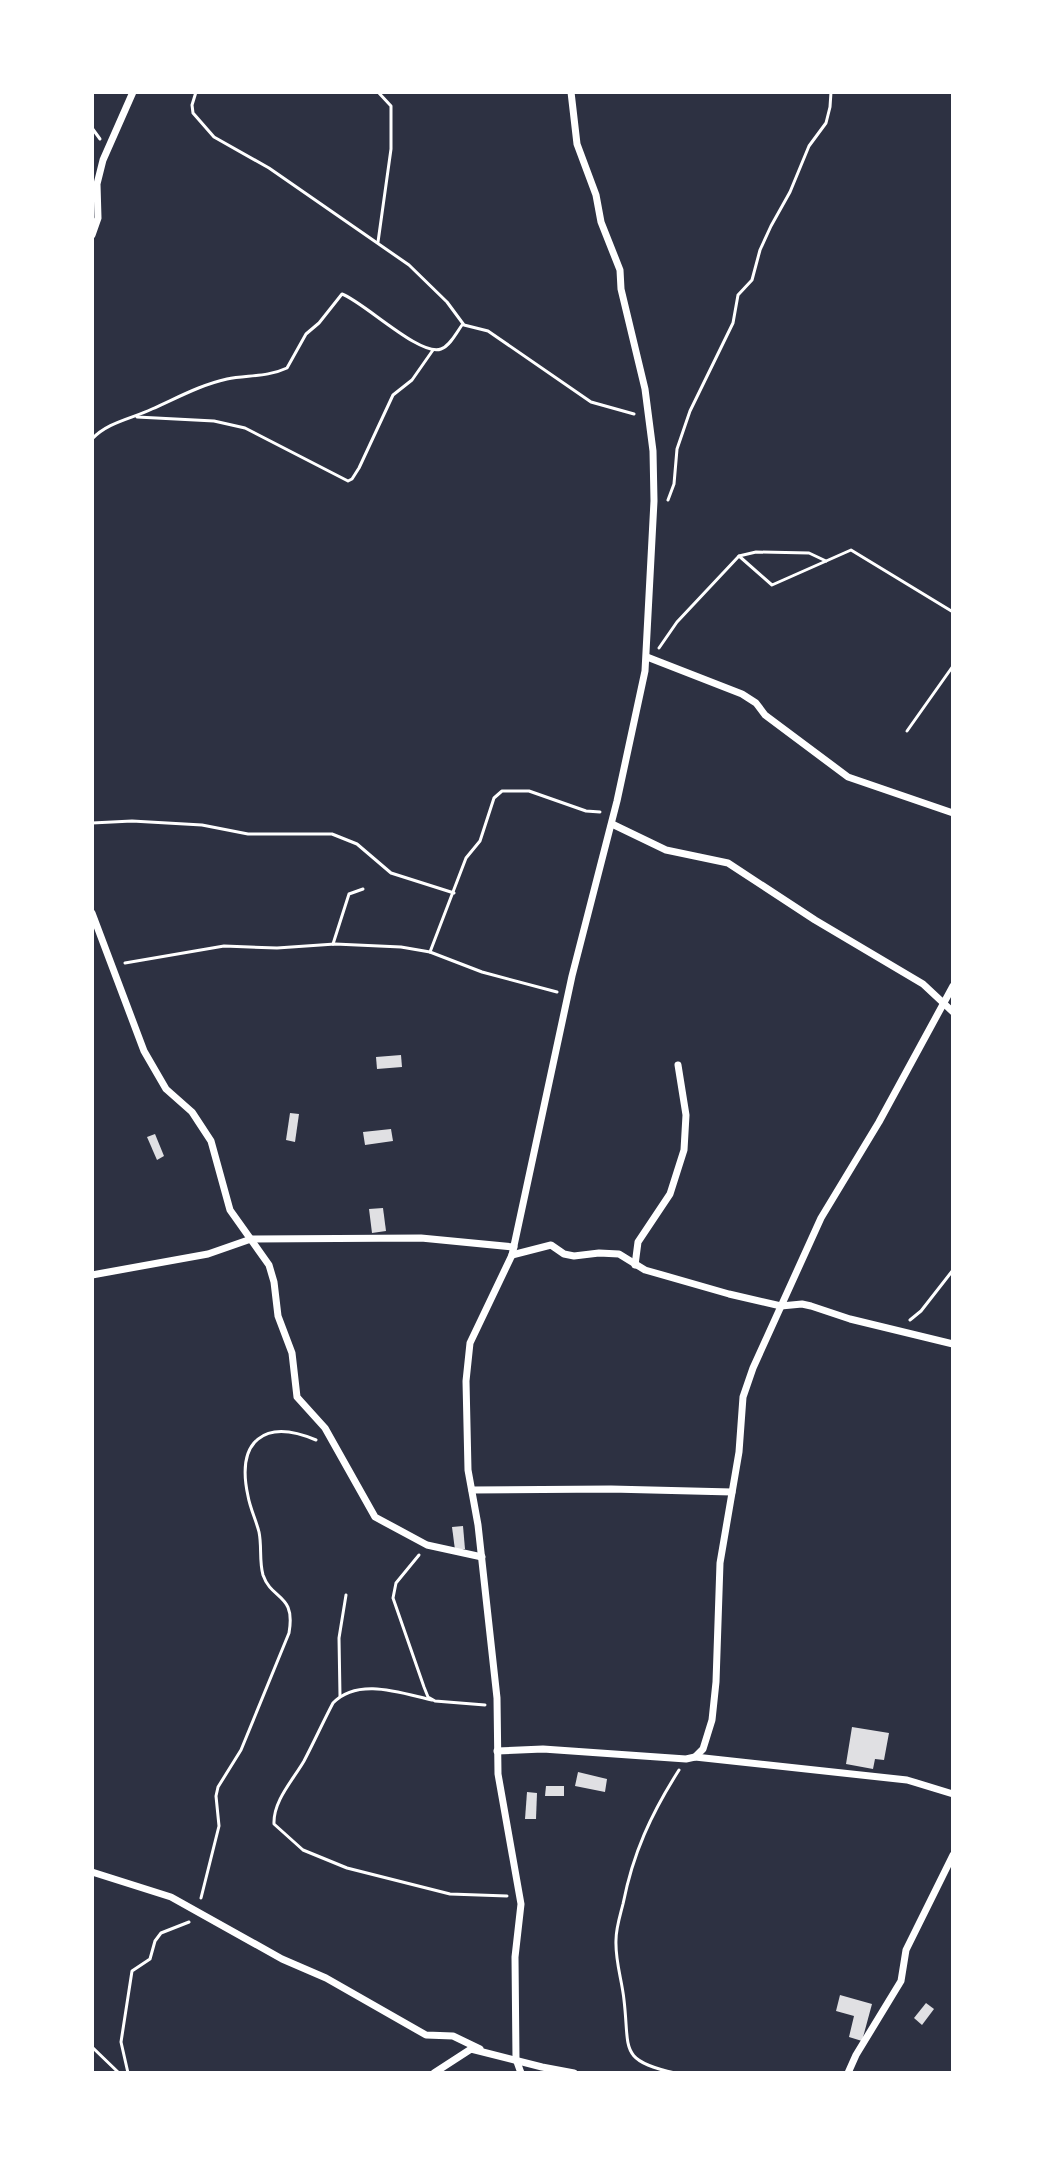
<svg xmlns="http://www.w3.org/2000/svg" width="1045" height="2165" viewBox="0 0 1045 2165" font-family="'IBM Plex Sans',sans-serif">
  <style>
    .building { fill: #e0e0e3 }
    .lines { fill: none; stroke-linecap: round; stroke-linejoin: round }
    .path { stroke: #fff; stroke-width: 3 }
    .minor { stroke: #fff; stroke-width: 7 }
  </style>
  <rect width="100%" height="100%" fill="#2d3142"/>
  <g class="building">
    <path d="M401 1055 402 1067 377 1069 376 1057Z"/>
    <path d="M290 1113 299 1114 295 1142 286 1140Z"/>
    <path d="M391 1129 393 1141 365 1145 363 1132Z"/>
    <path d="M155 1134 164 1156 157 1160 147 1137Z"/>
    <path d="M383 1208 386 1231 372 1233 369 1209Z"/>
    <path d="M463 1526 465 1549 455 1550 452 1527Z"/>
    <path d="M852 1727 889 1733 884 1760 875 1759 873 1769 846 1764Z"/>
    <path d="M578 1772 607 1779 605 1792 575 1786Z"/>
    <path d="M546 1786H564V1796H545Z"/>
    <path d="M527 1792 537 1793 536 1819H525Z"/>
    <path d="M840 1995 872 2004 862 2041 849 2037 854 2016 836 2011Z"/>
    <path d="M926 2003 934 2009 922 2025 914 2018Z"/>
  </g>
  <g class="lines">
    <g class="path">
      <path d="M196 92 192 105 193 113 214 137 269 168 409 265 447 302 464 325 488 331 591 402 634 414"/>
      <path d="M378 92 391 106V149L378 242"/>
      <path d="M92 128 100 139"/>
      <path d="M137 417 214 421 245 428 348 481 352 479 359 468 393 395 412 380 433 350"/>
      <path d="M92 439C108 422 131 419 152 409 177 398 200 385 227 379 247 375 268 377 287 368L306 334 319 323 342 294C364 302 420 357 441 349 450 346 457 332 462 325"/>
      <path d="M668 500 674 484 677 449 690 411 733 323 738 295 752 280 760 250 771 226 790 192 809 146 826 123 830 107 831 92"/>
      <path d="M739 556 772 585 851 550 953 612"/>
      <path d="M659 648 677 622 739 556 756 552 809 553 826 561"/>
      <path d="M907 731 953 666"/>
      <path d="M92 823 132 821 202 825 248 834H332L357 844 391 873 454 893"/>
      <path d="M333 944 349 894 363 889"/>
      <path d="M430 952 466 858 480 841 494 798 502 791H529L586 811 600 812"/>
      <path d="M125 963 224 946 277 948 335 944 401 947 430 952 482 972 557 992"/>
      <path d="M910 1320 921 1311 953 1270"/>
      <path d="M419 1555 396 1583 393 1598 424 1687 428 1697 435 1701 485 1705"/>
      <path d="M340 1696 339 1638 346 1595"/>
      <path d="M432 1700C401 1693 358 1677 333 1703 323 1722 314 1742 304 1761 293 1780 273 1801 274 1824L303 1850 347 1868 450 1894 507 1896"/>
      <path d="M201 1898 219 1826 216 1796 218 1787 241 1750 289 1633C296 1593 272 1601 263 1575 259 1561 262 1546 259 1532 256 1520 250 1508 248 1496 236 1441 264 1418 316 1440"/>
      <path d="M92 2047 119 2073"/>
      <path d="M128 2073 121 2042 132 1971 150 1959 155 1941 161 1933 189 1922"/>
      <path d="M675 2073C618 2060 630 2050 624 2000 622 1980 615 1961 616 1940 616 1928 620 1916 623 1904 633 1853 651 1814 679 1770"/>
    </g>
    <g class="minor">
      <path d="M92 235 98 218 97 184 103 160 133 92"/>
      <path d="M647 657 742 694 756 703 765 715 848 777 953 813"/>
      <path d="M612 824 666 850 728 863 815 920 923 984 953 1012"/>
      <path d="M92 913 144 1051 166 1089 192 1112 211 1141 230 1210 269 1265 274 1282 278 1316 292 1353 297 1397 325 1428 375 1517 427 1545 482 1557"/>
      <path d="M512 1255 551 1245 564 1254 574 1256 599 1253 619 1254 645 1270 729 1294 781 1306 802 1304 811 1306 850 1319 953 1344"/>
      <path d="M635 1265 638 1242 670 1194 684 1150 686 1115 678 1065"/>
      <path d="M92 1275 208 1254 251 1239 421 1238 514 1247"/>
      <path d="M472 1490 611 1489 732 1492"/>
      <path d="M497 1751 543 1749 686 1759 695 1757 703 1749 712 1720 716 1682 720 1563 739 1452 743 1397 753 1368 821 1218 879 1122 953 986"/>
      <path d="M695 1757 907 1780 953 1794"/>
      <path d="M92 1872 171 1897 282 1959 326 1978 426 2035 453 2036 480 2049"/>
      <path d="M434 2073 471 2049 542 2067 574 2073"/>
      <path d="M521 2073 516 2059 515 1957 521 1904 498 1774 497 1698 478 1525 468 1470 466 1381 470 1343 512 1255 572 976 617 801 645 671 654 501 653 451 645 389 621 289 620 270 601 222 596 195 577 144 571 92"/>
      <path d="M848 2073 856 2055 901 1981 906 1950 953 1855"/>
    </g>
  </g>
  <rect width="1045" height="2165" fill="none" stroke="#ffffff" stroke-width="188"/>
</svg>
